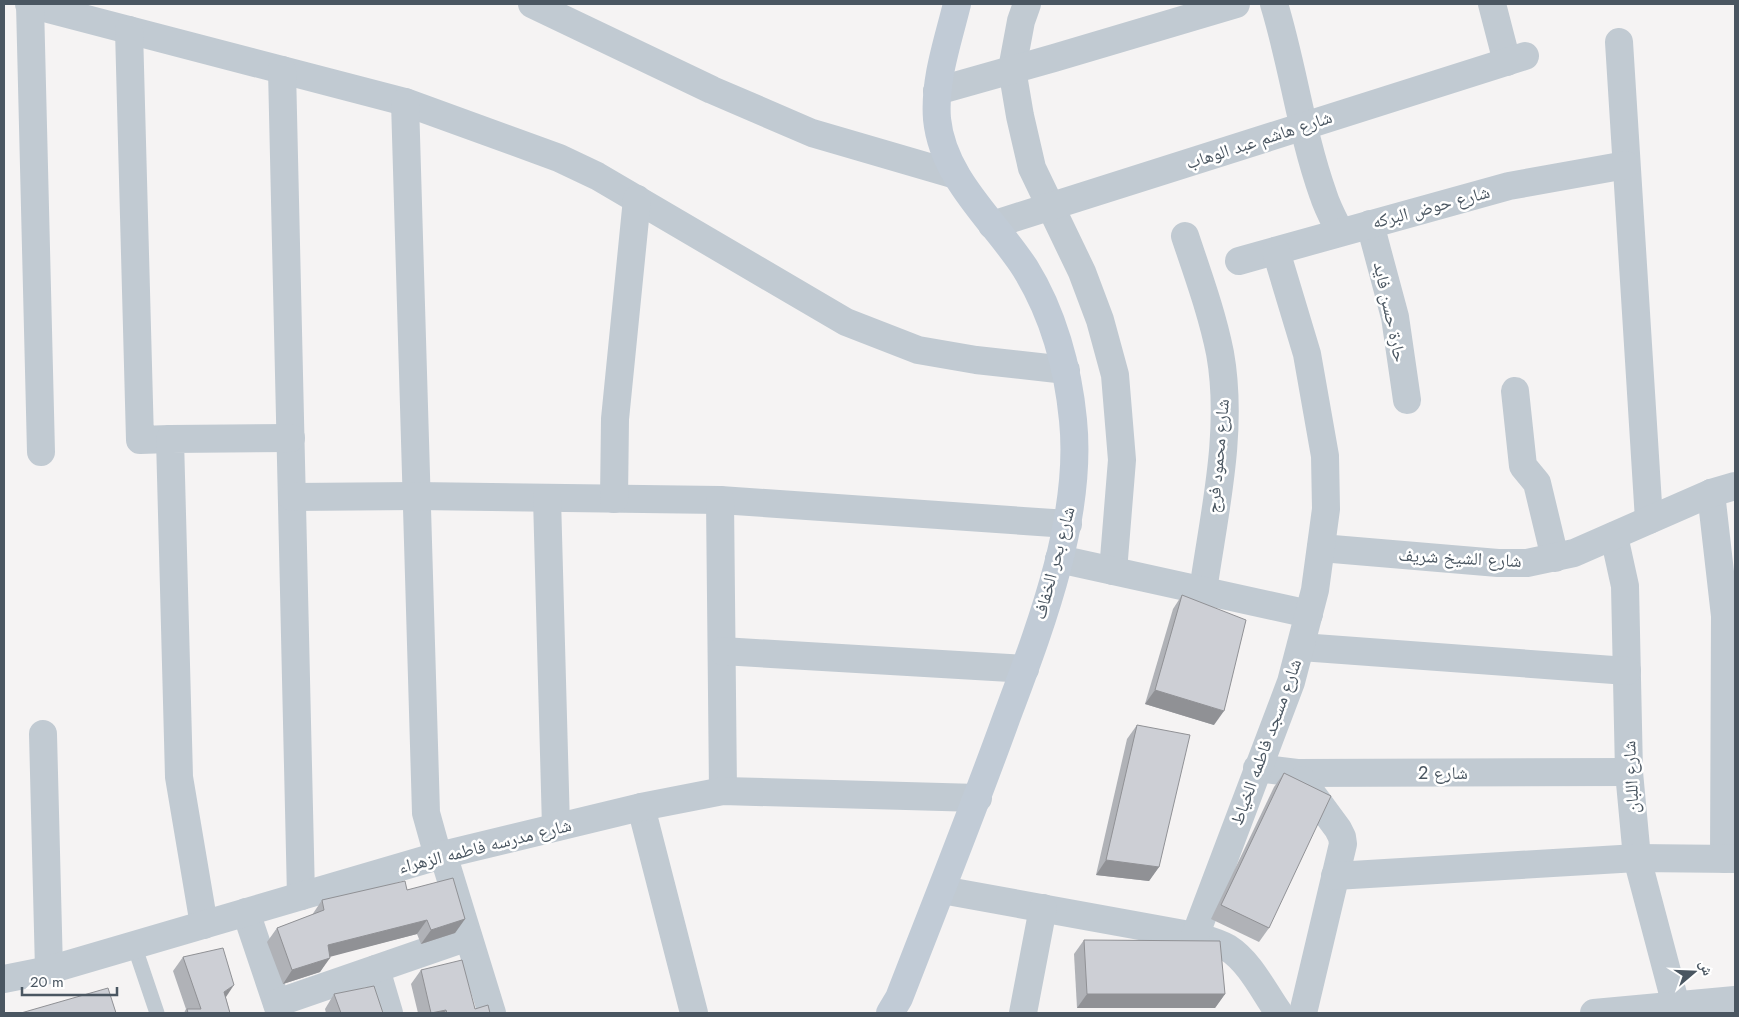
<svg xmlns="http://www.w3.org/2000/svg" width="1739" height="1017" viewBox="0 0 1739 1017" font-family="Jost,'Noto Naskh Arabic',sans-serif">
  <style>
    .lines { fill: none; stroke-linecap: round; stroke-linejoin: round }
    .lane { stroke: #c1cad2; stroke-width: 15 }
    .street { stroke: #c1cad2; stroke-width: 28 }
    .secondary { stroke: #c1cbd6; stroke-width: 28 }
    .wall { fill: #b0b2b7 }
    .shaded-wall { fill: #909195 }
    .building { fill: #cdcfd5; stroke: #909195 }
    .labels { text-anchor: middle; stroke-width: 5; stroke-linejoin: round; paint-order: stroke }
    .street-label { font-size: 18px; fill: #4a5661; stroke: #fff }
  </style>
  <rect width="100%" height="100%" fill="#f5f3f3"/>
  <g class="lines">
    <path class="lane" d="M134 945 157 1013"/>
    <g class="street">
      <path d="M29 4 405 102 559 158 597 176 846 322 918 350 976 360 1066 370"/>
      <path d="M30 4 41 452"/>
      <path d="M532 4 712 90 812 133 956 175"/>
      <path d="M1027 4 1021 21 1012 69 1020 116 1032 168 1082 272 1100 320 1115 375 1122 460 1113 571"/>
      <path d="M1274 4C1293 66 1301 132 1323 194 1327 207 1334 220 1340 232"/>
      <path d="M1492 4 1507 62"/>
      <path d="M129 30 140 440 170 439"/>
      <path d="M1619 42 1649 520"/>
      <path d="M282 70 301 896"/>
      <path d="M937 91 1054 58 1236 4"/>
      <path d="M405 102 426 813 438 856"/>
      <path d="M1370 224 1395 317 1407 400"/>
      <path d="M992 225 1525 56"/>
      <path d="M1185 236C1198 275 1212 313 1220 353 1234 431 1214 513 1203 591"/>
      <path d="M1239 261 1509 186 1626 165"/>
      <path d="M1515 391 1523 466 1537 483 1555 558"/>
      <path d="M1711 493 1725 616 1724 859"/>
      <path d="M292 497 417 496 720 500 1068 524"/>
      <path d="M547 498 556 827"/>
      <path d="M614 499 615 419 637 199"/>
      <path d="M720 500 723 791"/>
      <path d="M1614 536 1625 586 1629 772 1637 858 1678 1013"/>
      <path d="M1321 548 1498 563H1527L1574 553 1711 493 1735 486"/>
      <path d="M1059 559 1309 614"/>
      <path d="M1301 647 1627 671"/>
      <path d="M722 651 1025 669"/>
      <path d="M43 734 49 970"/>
      <path d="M1257 768 1297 773 1629 772"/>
      <path d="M1302 780 1338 829 1342 837 1343 844 1303 1013"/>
      <path d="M641 807 694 1013"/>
      <path d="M443 854 492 1013"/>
      <path d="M1335 876 1637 858 1735 859"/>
      <path d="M942 890 1195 936C1205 939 1218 942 1228 948 1250 962 1264 992 1279 1013"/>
      <path d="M246 912 280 1013"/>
      <path d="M204 925 179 777 170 439 291 438"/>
      <path d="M1195 936 1291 682 1315 590 1326 509 1325 456 1307 354 1276 251"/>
      <path d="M376 969 389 1013"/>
      <path d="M4 979 49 970 438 856 641 807 723 791 978 798"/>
      <path d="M277 1003 468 937"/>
      <path d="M1023 1013 1043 908"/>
      <path d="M1594 1013 1735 1000"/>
    </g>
    <path class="secondary" d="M890 1013 899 998C935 905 972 813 1006 719 1040 628 1083 518 1073 420 1068 368 1053 313 1025 268 994 220 943 179 937 119 934 80 948 41 957 4"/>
  </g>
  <g class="wall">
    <path d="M1182 595 1214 725 1145 704 1173 609Z"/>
    <path d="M1137 725 1159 867 1149 881 1096 875 1127 739Z"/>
    <path d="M1284 773 1269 928 1259 942 1211 919 1274 787Z"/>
    <path d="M407 890 465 919 455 933 421 944 417 934 330 956 320 972 283 984 267 942 277 928 312 915 322 900Z"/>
    <path d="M1084 940 1225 994 1215 1008H1077L1074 954Z"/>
    <path d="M183 957 226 998 230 1013H184L186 1009 173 971Z"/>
    <path d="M421 970 475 1009 490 1013H418L411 984Z"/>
    <path d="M334 994 383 1013H326L325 1009Z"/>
  </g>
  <g class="shaded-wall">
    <path d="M1155 690 1224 711 1214 725 1145 704Z"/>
    <path d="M1106 860 1159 867 1149 881 1096 875Z"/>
    <path d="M465 919 455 933 421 944 431 930Z"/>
    <path d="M427 920 417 934 318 960 328 945Z"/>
    <path d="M330 958 320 972 283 984 292 970Z"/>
    <path d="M234 985 224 1000V992Z"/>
    <path d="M1087 994H1225L1215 1008H1077Z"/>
    <path d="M446 1010 444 1013H431Z"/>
  </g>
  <g class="building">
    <path d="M1182 595 1246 620 1224 711 1155 690Z"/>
    <path d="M1137 725 1190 735 1159 867 1106 860Z"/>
    <path d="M1284 773 1331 796 1269 928 1221 905Z"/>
    <path d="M453 878 465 919 431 930 427 920 328 945 330 958 292 970 277 928 324 910 322 900 405 881 407 890Z"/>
    <path d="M1084 940 1220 941 1225 994H1087Z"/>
    <path d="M223 948 234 985 224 992 230 1013H188L187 1009H201L183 957Z"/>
    <path d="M462 960 475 1009 488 1005 490 1013H447L446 1010 431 1013 421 970Z"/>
    <path d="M374 986 383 1013H341L334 994Z"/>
    <path d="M108 988 116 1013H21Z"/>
  </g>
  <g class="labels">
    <g class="street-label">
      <text transform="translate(1259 140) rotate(-18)" y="6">شارع هاشم عبد الوهاب</text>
      <text transform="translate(1431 207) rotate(-15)" y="6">شارع حوض البركه</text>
      <text transform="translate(1390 312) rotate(78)" y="6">حارة حسن فايد</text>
      <text transform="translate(1218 456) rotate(-85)" y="6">شارع محمود فرج</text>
      <text transform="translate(1460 558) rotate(3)" y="6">شارع الشيخ شريف</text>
      <text transform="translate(1054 563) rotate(-75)" y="6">شارع بحر الخفاف</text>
      <text transform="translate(1266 742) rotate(-70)" y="6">شارع مسجد فاطمه الخياط</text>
      <text x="1443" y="779">شارع 2</text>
      <text transform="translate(1631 777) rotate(-93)" y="6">شارع اللبان</text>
      <text transform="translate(485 846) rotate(-14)" y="6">شارع مدرسه فاطمه الزهراء</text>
    </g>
  </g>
  <rect width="1739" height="1017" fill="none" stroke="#4a5661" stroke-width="10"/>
  <g transform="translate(1694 972) rotate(71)" stroke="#ffffff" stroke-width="4" paint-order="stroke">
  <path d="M0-4L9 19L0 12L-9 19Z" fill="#4a5661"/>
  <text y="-8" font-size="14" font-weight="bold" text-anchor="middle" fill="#4a5661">ش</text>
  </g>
  <path d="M22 987v8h95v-8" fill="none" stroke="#4a5661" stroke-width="2.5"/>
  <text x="30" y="987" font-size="15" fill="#4a5661" stroke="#ffffff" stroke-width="4" paint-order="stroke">20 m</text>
</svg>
